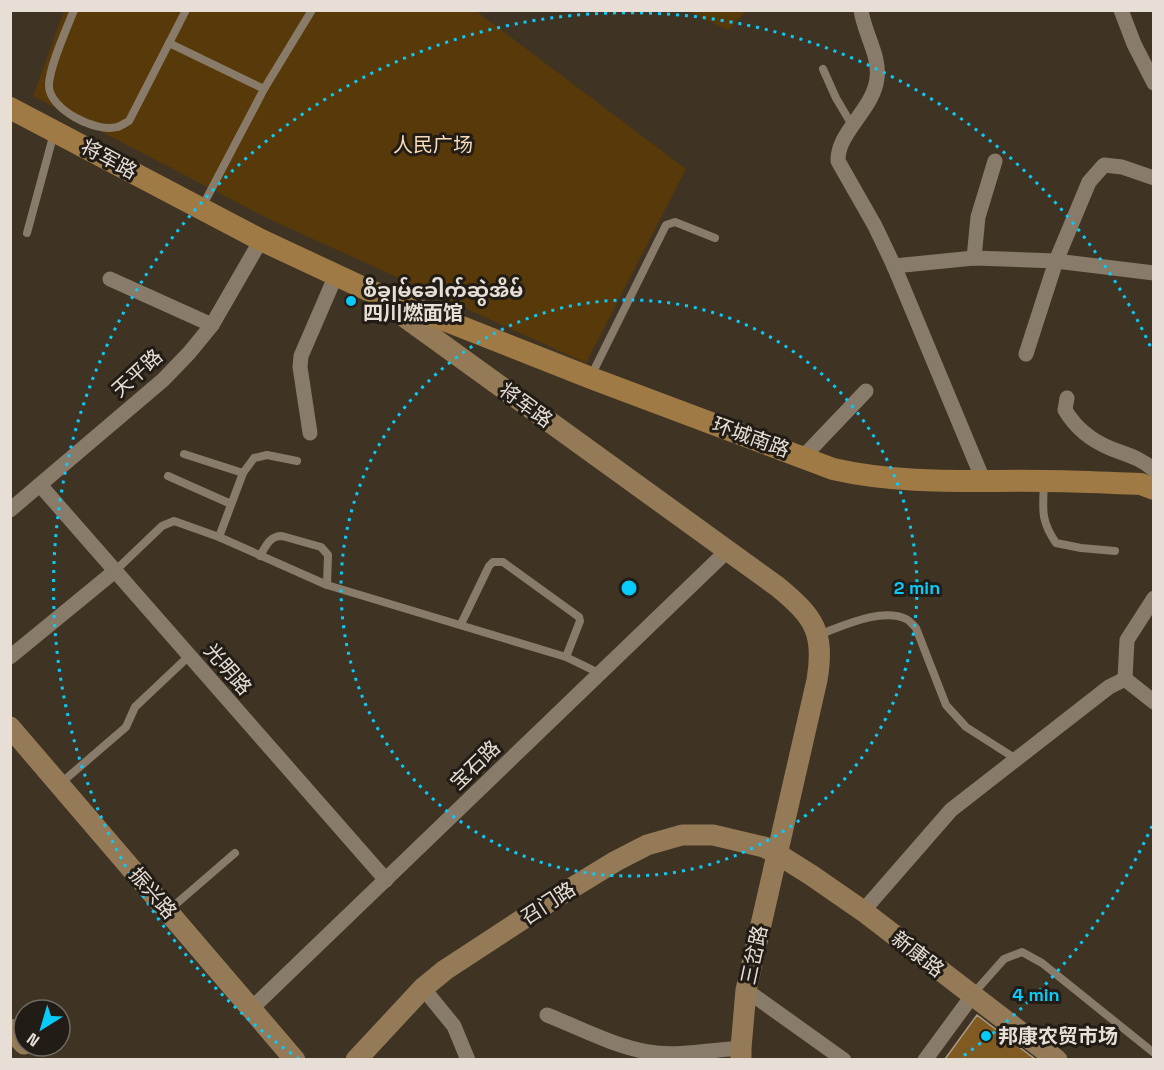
<svg xmlns="http://www.w3.org/2000/svg" width="1164" height="1070" viewBox="0 0 1164 1070" font-family="'Space Grotesk','Noto Sans SC','Noto Sans Myanmar',sans-serif">
  <style>
    .green { fill: #583909 }
    .building { fill: #815a22; stroke: #a99a88; stroke-width: 1.5 }
    .lines { fill: none; stroke-linecap: round; stroke-linejoin: round }
    .lane { stroke: #897b6a; stroke-width: 8 }
    .street { stroke: #897b6a; stroke-width: 15 }
    .secondary { stroke: #947a57; stroke-width: 21 }
    .primary { stroke: #9f7a45; stroke-width: 22 }
    .ring { fill: none; stroke: #09cbfa; stroke-width: 3; stroke-dasharray: 3 6 }
    .poi-dot { fill: #09cbfa; stroke: #211c15; stroke-width: 2 }
    .labels { text-anchor: middle; stroke-width: 6; stroke-linejoin: round; paint-order: stroke }
    .park-label { font-size: 20px; fill: #f8dcb9; stroke: #211c15 }
    .street-label { font-size: 20px; fill: #e7dfd6; stroke: #211c15 }
    .poi-label { font-size: 20px; font-weight: bold; fill: #e7dfd6; stroke: #211c15; text-anchor: start }
    .centre { fill: #09cbfa; stroke: #211c15; stroke-width: 3 }
    .ring-label { font-size: 18px; text-anchor: middle; font-weight: bold; fill: #09cbfa; stroke: #211c15; stroke-width: 6; stroke-linejoin: round; paint-order: stroke }
  </style>
  <rect width="100%" height="100%" fill="#3f3323"/>
  <g class="green">
    <path d="M64 11H476L686 169 586 363 269 219 33 96Z"/>
    <path d="M688 11H746L728 30Z"/>
  </g>
  <path class="building" d="M977 1015 1035 1059H945Z"/>
  <g class="lines">
    <g class="lane">
      <path d="M74 10C67 28 49 67 49 85 48 109 96 133 117 127 121 126 125 123 129 121L186 10"/>
      <path d="M169 43 264 89"/>
      <path d="M823 69 836 98 852 125"/>
      <path d="M202 207 264 89 312 10"/>
      <path d="M27 233 54 133"/>
      <path d="M591 376 666 225 675 222 715 238"/>
      <path d="M184 454 243 473"/>
      <path d="M168 476 231 504"/>
      <path d="M1044 482C1043 509 1040 520 1056 543L1081 548 1115 551"/>
      <path d="M219 537 243 473 254 458 267 455 297 461"/>
      <path d="M260 556C266 546 269 536 282 536L321 547 328 555 327 585"/>
      <path d="M115 571 162 526 174 521 219 537 327 585 566 657 601 674"/>
      <path d="M461 624 489 566 493 562H503L579 617 580 621 566 657"/>
      <path d="M818 635C841 627 881 607 906 619 909 620 913 625 916 628L946 705 966 727 1016 759"/>
      <path d="M61 783 126 727 135 707 189 656"/>
      <path d="M169 910 235 853"/>
      <path d="M973 994 1004 959 1022 952 1042 963 1154 1053"/>
    </g>
    <g class="street">
      <path d="M861 10C864 33 880 55 877 78 874 109 837 132 838 161L875 226 894 266 984 482"/>
      <path d="M1121 10 1134 44 1154 83"/>
      <path d="M974 258 978 217 995 161"/>
      <path d="M894 266 974 258 1056 261 1154 273"/>
      <path d="M110 279 212 325"/>
      <path d="M1026 354 1056 261 1089 182 1104 165 1122 167 1154 178"/>
      <path d="M1067 398 1065 410C1075 427 1092 441 1112 449 1127 455 1141 458 1154 470"/>
      <path d="M310 433 300 367 301 356 336 275"/>
      <path d="M804 456 866 391"/>
      <path d="M40 485 386 880"/>
      <path d="M10 510 163 380 189 353 212 325 261 240"/>
      <path d="M10 657 115 571"/>
      <path d="M1125 679 1127 640 1154 598"/>
      <path d="M1125 679 1154 702"/>
      <path d="M863 911 951 810 1109 687 1125 679"/>
      <path d="M423 988 454 1026 468 1060"/>
      <path d="M746 990 844 1060"/>
      <path d="M251 1009 727 551"/>
      <path d="M547 1015C580 1028 613 1046 648 1052 677 1057 711 1050 741 1048"/>
      <path d="M925 1060 972 996"/>
    </g>
    <g class="secondary">
      <path d="M381 300 778 587C814 617 825 632 817 680L746 990 741 1048V1060"/>
      <path d="M10 727 295 1060"/>
      <path d="M10 1029 24 1044"/>
      <path d="M356 1060 423 988 445 970 552 900 616 861 647 845 682 835H713L764 847 776 853 811 875 863 911 1057 1060"/>
    </g>
    <path class="primary" d="M10 108 261 240 368 290 591 378 833 469C903 485 973 480 1044 481 1077 481 1109 483 1141 484L1154 489"/>
  </g>
  <g class="ring">
    <circle cx="629" cy="588" r="288"/>
    <path d="M1152 826A575 575 0 0 1 959 1059M299 1059A575 575 0 1 1 1152 350"/>
  </g>
  <g class="poi-dot">
    <circle cx="351" cy="301" r="6"/>
    <circle cx="986" cy="1036" r="6"/>
  </g>
  <g class="labels">
    <g class="park-label">
      <text x="433" y="152">人民广场</text>
    </g>
    <g class="street-label">
      <text transform="translate(109 159) rotate(28)" y="7">将军路</text>
      <text transform="translate(137 373) rotate(-42)" y="7">天平路</text>
      <text transform="translate(526 405) rotate(36)" y="7">将军路</text>
      <text transform="translate(751 437) rotate(20)" y="7">环城南路</text>
      <text transform="translate(228 669) rotate(49)" y="7">光明路</text>
      <text transform="translate(475 765) rotate(-44)" y="7">宝石路</text>
      <text transform="translate(153 893) rotate(49)" y="7">振兴路</text>
      <text transform="translate(548 903) rotate(-33)" y="7">召门路</text>
      <text transform="translate(918 954) rotate(38)" y="7">新康路</text>
      <text transform="translate(754 955) rotate(-78)" y="7">三岔路</text>
    </g>
    <g class="poi-label">
      <text x="363" y="297">စီချွမ်ခေါက်ဆွဲအိမ်<tspan x="363" dy="23">四川燃面馆</tspan></text>
      <text x="998" y="1043">邦康农贸市场</text>
    </g>
  </g>
  <circle cx="629" cy="588" r="9" class="centre"/>
  <g class="ring-label">
    <text x="917" y="594">2 min</text>
    <text x="1036" y="1001">4 min</text>
  </g>
  <rect width="1164" height="1070" fill="none" stroke="#e7dfd6" stroke-width="24"/>
  <g transform="translate(42 1028) rotate(217)"><circle r="28" fill="#211c15" stroke="#706a62" stroke-width="1.5"/>
  <path d="M0-4.5L10 22L0 15L-10 22Z" fill="#09cbfa"/>
  <text y="-9" font-size="16" font-weight="bold" text-anchor="middle" fill="#e7dfd6">N</text>
  </g>
</svg>
